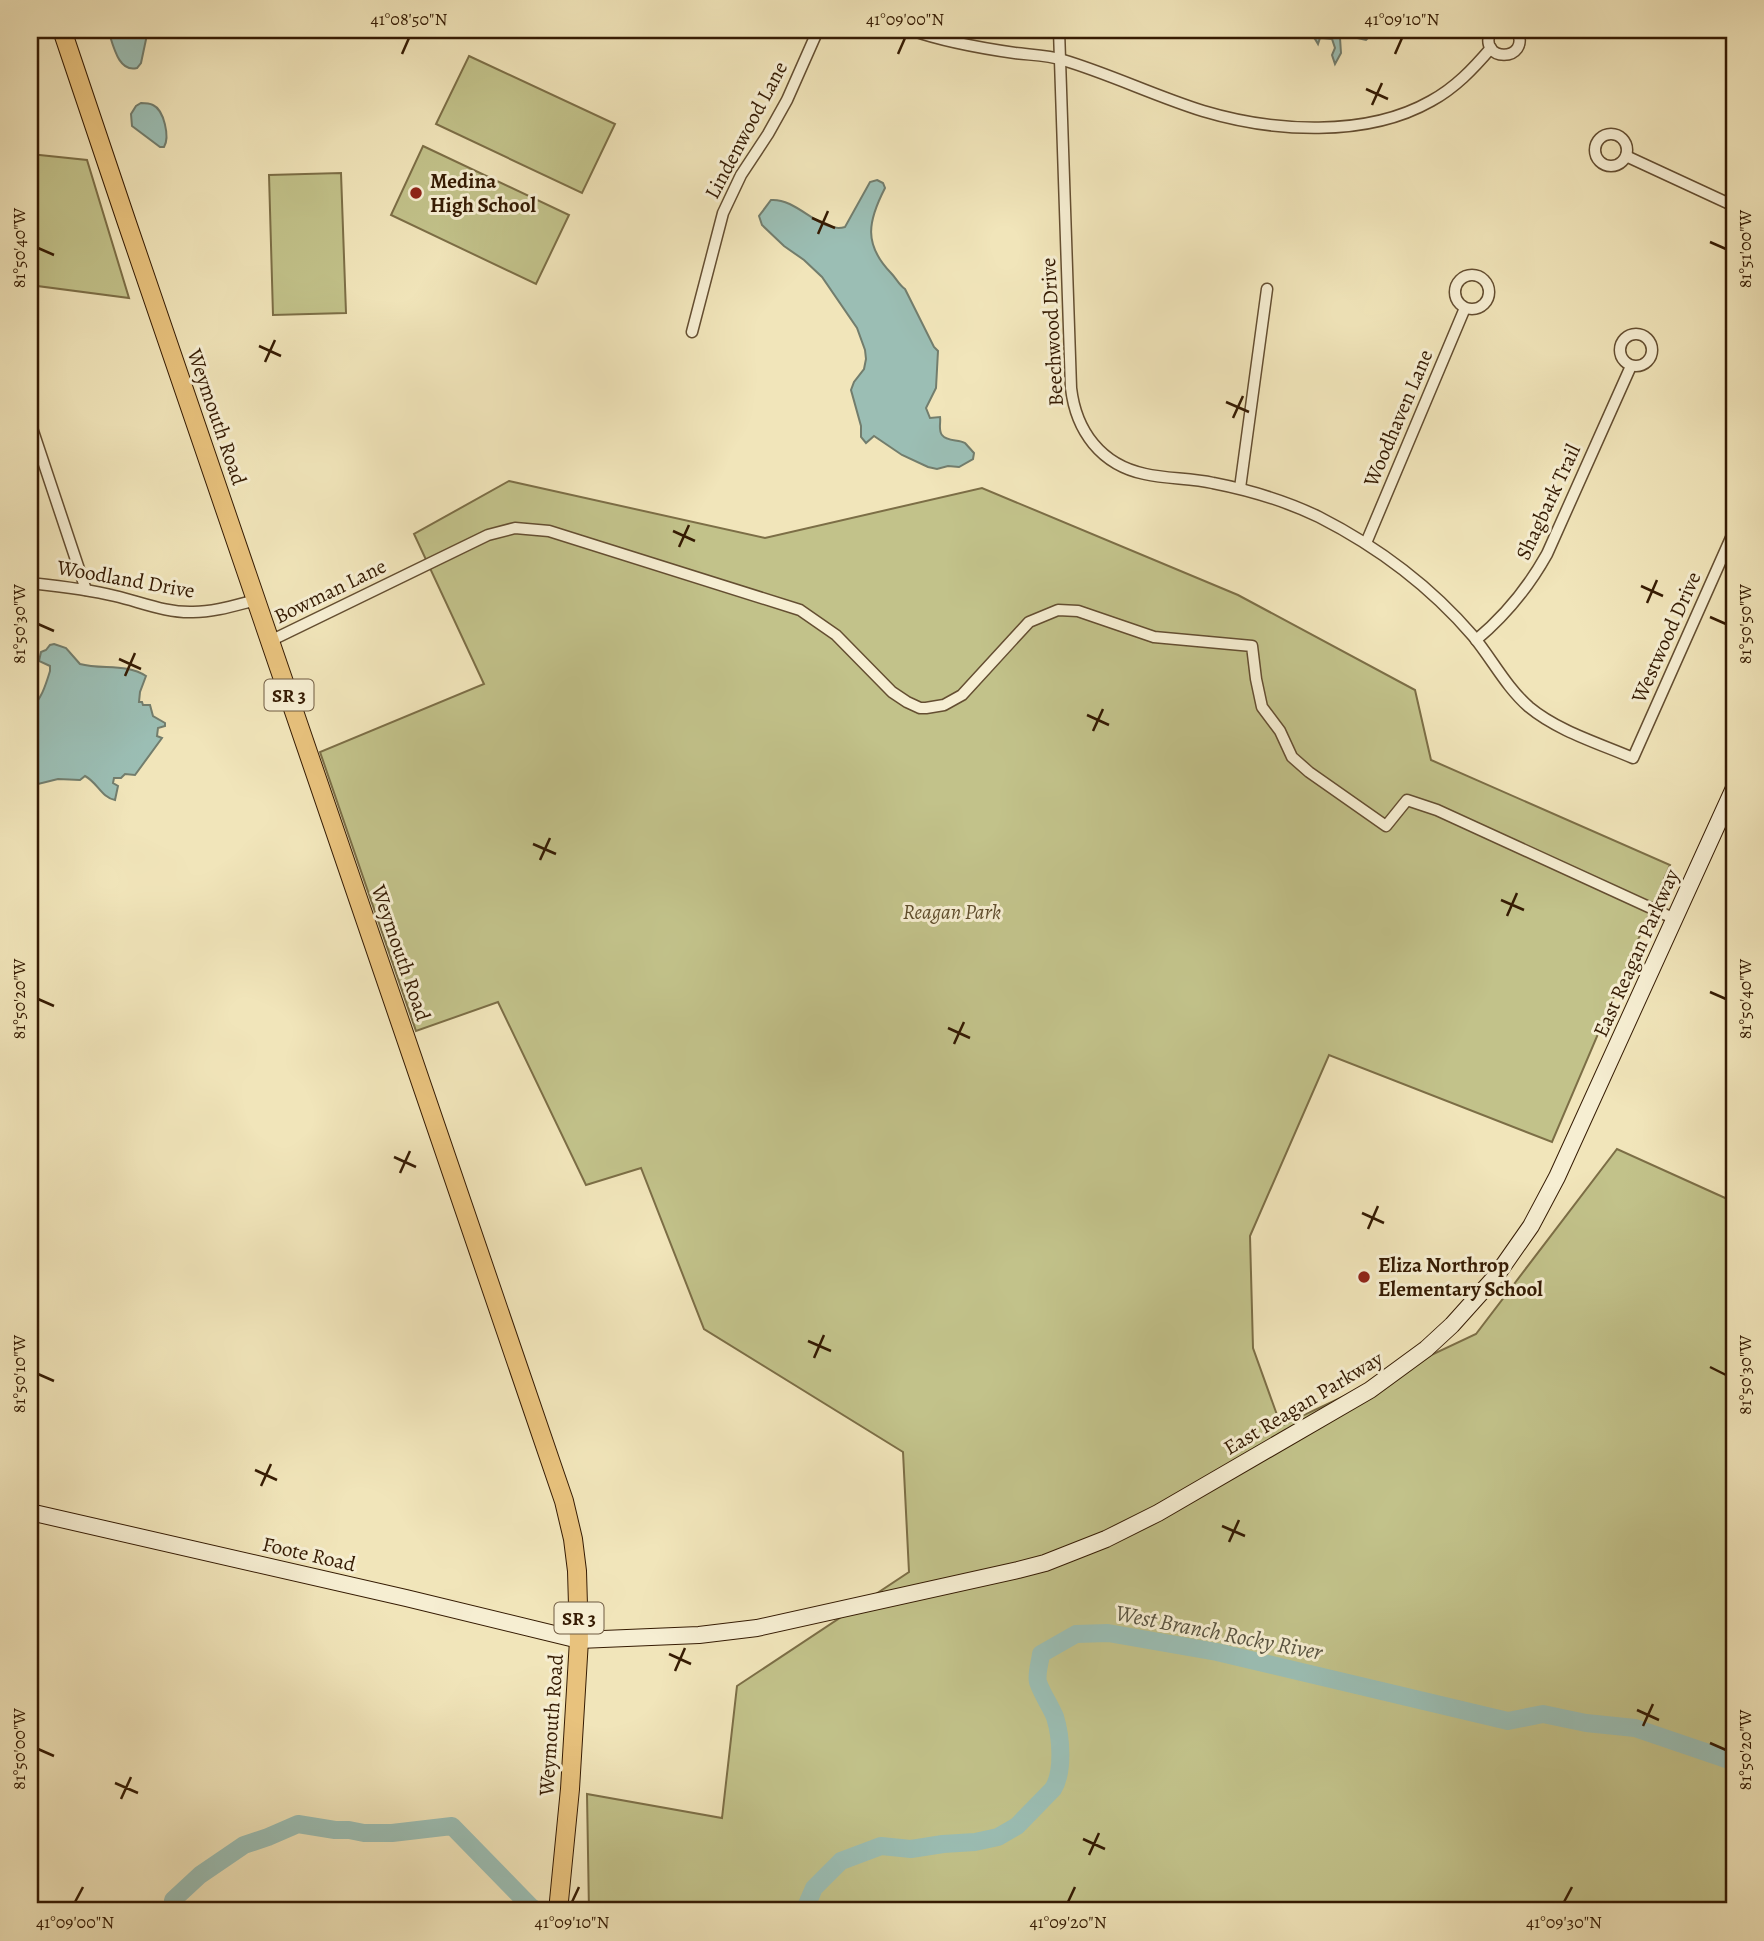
<svg xmlns="http://www.w3.org/2000/svg" width="1764" height="1941" viewBox="0 0 1764 1941" font-family="Alegreya,serif">
  <style>
    .green { fill: #c2c28a; stroke: #7c6e46; stroke-width: 2 }
    .water { fill: #9bbeb4; stroke: #727d6d; stroke-width: 2 }
    .lines { fill: none; stroke-linecap: round; stroke-linejoin: round }
    .river { stroke: #9bbeb4; stroke-width: 18 }
    .street-casing { stroke: #644e31; stroke-width: 13 }
    .secondary-casing { stroke: #351b03; stroke-width: 18 }
    .primary-casing { stroke: #351b03; stroke-width: 20 }
    .street { stroke: #f6eed2; stroke-width: 10 }
    .secondary { stroke: #f6eed2; stroke-width: 16 }
    .primary { stroke: #e8c27d; stroke-width: 18 }
    .ticks { fill: none; stroke: #351b03; stroke-width: 2.5 }
    .poi-dot { fill: #8f2418; stroke: #f6eed2; stroke-width: 2.5 }
    .labels { text-anchor: middle; stroke-width: 6; stroke-linejoin: round; paint-order: stroke }
    .shield { fill: #f6eed2; stroke: #6f5a41; stroke-width: 2 }
    .shield-label { font-size: 19px; font-weight: bold; fill: #351b03 }
    .street-label { font-size: 21px; fill: #351b03; stroke: #f6eed2 }
    .poi-label { font-size: 21px; font-weight: bold; fill: #351b03; stroke: #f6eed2; text-anchor: start }
    .park-label { font-size: 21px; font-style: italic; fill: #5f4d2c; stroke: #f6eed2 }
    .water-label { font-size: 23px; font-style: italic; fill: #595441; stroke: #f6eed2 }
    .neatline { fill: none; stroke: #351b03; stroke-width: 2.5 }
    .ticks-label { font-size: 18px; text-anchor: middle; fill: #351b03 }
  </style>
  <rect width="100%" height="100%" fill="#f1e5ba"/>
  <filter id="stains"><feTurbulence type="fractalNoise" baseFrequency=".00286" numOctaves="4"/><feColorMatrix values="0 0 0 0 .2 0 0 0 0 .09 0 0 0 0 .02 0 0 0 .5 -.17"/></filter>
  <radialGradient id="worn" r=".72"><stop offset=".6" stop-color="#630" stop-opacity="0"/><stop offset="1" stop-color="#630" stop-opacity=".3"/></radialGradient>
  <g class="green">
    <path d="M469 56 615 124 582 193 436 124Z"/>
    <path d="M423 146 569 215 536 284 391 215Z"/>
    <path d="M30 154 87 160 129 298 30 285Z"/>
    <path d="M341 173 346 313 273 315 269 175Z"/>
    <path d="M509 481 765 538 982 488 1238 595 1415 690 1431 760 1670 865 1552 1142 1329 1055 1250 1236 1253 1348 1281 1426 1476 1334 1617 1149 1734 1202V1911H589L587 1794 722 1818 737 1686 909 1572 903 1452 704 1329 641 1168 586 1185 498 1002 416 1031 320 752 484 684 414 534Z"/>
  </g>
  <g class="water">
    <path d="M108 30H148L141 63 137 68C118 73 113 44 108 30Z"/>
    <path d="M1253 30H1382L1373 33 1366 40 1353 37 1351 34 1340 38 1341 53 1335 64 1332 55 1335 48 1332 39 1320 38 1318 44C1303 17 1299 42 1277 32L1267 36Z"/>
    <path d="M141 103C146 103 149 103 153 105 164 110 170 137 164 147H160L132 126 131 114 136 106Z"/>
    <path d="M877 180 883 183 885 188C868 221 863 244 891 273 896 278 899 285 905 289L934 347 938 351 936 388 926 408 930 418 940 417C941 423 938 430 942 435 947 442 959 439 965 443 967 445 972 451 974 453L973 459 959 467 948 466 937 469 928 467 902 455 874 436 866 443 861 437V426L851 390 854 382 864 369 866 359 865 350 857 328 822 277 804 260 784 246 762 225 759 216 771 200C798 198 820 234 845 227L870 182Z"/>
    <path d="M54 644 66 648 80 664C102 670 126 663 146 676L140 692 139 702H142L143 705H150L153 716 165 723V726L158 728 157 736 162 738 135 775 125 774 121 778H114L113 783 118 786 115 800C102 798 97 782 85 776L80 780 58 779 30 786V709C41 701 46 684 50 671V666L39 661 41 652 46 650 50 645Z"/>
  </g>
  <g class="lines">
    <g class="river">
      <path d="M175 1911 173 1900 200 1875 244 1845 268 1837 298 1824 335 1830H349L364 1833H392L452 1826 531 1907 538 1911"/>
      <path d="M804 1911 814 1888 841 1861 881 1846 911 1849 943 1844 975 1842 998 1837 1017 1826 1053 1789C1064 1772 1061 1736 1055 1717 1050 1705 1042 1694 1038 1682 1036 1674 1040 1663 1041 1654L1076 1634 1108 1633 1217 1652 1508 1721 1543 1714 1586 1723 1635 1728 1729 1760 1734 1761"/>
    </g>
    <g class="street-casing">
      <g id="street">
        <path d="M911 30C945 42 980 48 1015 53 1031 55 1048 55 1063 60 1110 74 1155 96 1203 111 1273 132 1366 138 1431 101 1455 88 1473 69 1491 48"/>
        <path d="M1059 30 1071 388C1076 431 1101 465 1145 474 1167 479 1191 478 1213 483 1249 490 1286 501 1319 517 1378 547 1430 586 1473 636 1492 659 1506 687 1529 707 1558 731 1598 743 1633 758L1734 531"/>
        <path d="M1491 30C1476 63 1532 63 1517 30"/>
        <path d="M1730 30 1734 31"/>
        <circle cx="1611" cy="150" r="16"/>
        <path d="M1626 156 1734 206"/>
        <circle cx="1472" cy="292" r="17"/>
        <path d="M692 332 723 213 741 175 768 134 787 100 818 30"/>
        <circle cx="1636" cy="350" r="16"/>
        <path d="M30 422 86 590"/>
        <path d="M1240 488 1267 289"/>
        <path d="M1366 543 1465 308"/>
        <path d="M30 583C58 586 87 589 115 596 141 602 166 613 193 612 215 612 236 605 256 600"/>
        <path d="M1476 640C1506 615 1528 588 1547 554L1631 366"/>
        <path d="M270 641 488 535 515 528 549 531 800 610 836 635 892 692 907 702 920 708H926L944 705 962 695 1029 622 1058 610 1078 611 1154 637 1252 646 1256 679 1262 707 1280 731 1292 757 1309 772 1386 826 1407 800 1437 810 1675 919"/>
        <path d="M30 882 31 883"/>
      </g>
    </g>
    <g class="secondary-casing">
      <path id="secondary" d="M30 1512 406 1598 579 1640 699 1635 757 1628 1018 1570 1045 1563 1106 1539 1158 1513 1370 1390 1426 1349 1452 1325 1496 1276 1531 1226 1557 1177 1734 788"/>
    </g>
    <g class="primary-casing">
      <path id="primary" d="M62 30 126 220 564 1501 573 1539 577 1571 579 1640 570 1789 558 1911"/>
    </g>
    <use href="#street" class="street"/>
    <use href="#secondary" class="secondary"/>
    <use href="#primary" class="primary"/>
  </g>
  <path class="ticks" d="M402 54 409 38M898 54 905 38M1395 54 1402 38M1366 89 1388 99M1372 105 1382 83M812 218 835 228M818 234 828 211M1710 242 1726 249M38 248 54 255M259 346 281 356M265 362 275 340M1226 402 1249 412M1233 418 1243 396M673 531 695 541M679 547 689 525M1641 586 1663 596M1647 603 1657 580M1710 617 1726 624M38 624 54 631M119 659 141 669M125 676 135 653M1087 715 1109 725M1093 731 1103 709M533 844 556 854M540 860 550 838M1501 900 1524 910M1507 916 1517 893M1710 992 1726 999M38 999 54 1006M948 1028 970 1038M954 1044 964 1022M394 1157 416 1167M400 1173 410 1151M1362 1213 1384 1223M1368 1229 1378 1206M808 1341 831 1351M814 1358 824 1335M1710 1367 1726 1375M38 1374 54 1381M255 1470 277 1480M261 1486 271 1464M1222 1526 1245 1536M1229 1542 1239 1520M669 1654 691 1664M675 1671 685 1648M1637 1710 1659 1720M1643 1726 1653 1704M1710 1743 1726 1750M38 1749 54 1756M115 1783 138 1793M121 1799 131 1777M1083 1839 1105 1849M1089 1855 1099 1833M75 1902 83 1887M572 1902 579 1887M1068 1902 1075 1887M1564 1902 1572 1887"/>
  <g class="poi-dot">
    <circle cx="416" cy="193" r="7"/>
    <circle cx="1364" cy="1277" r="7"/>
  </g>
  <g class="labels">
    <g class="shield">
      <rect x="264.5" y="679.5" width="49" height="31" rx="5"/>
      <rect x="554.5" y="1602.5" width="49" height="31" rx="5"/>
    </g>
    <g class="shield-label">
      <text x="289" y="702">SR 3</text>
      <text x="579" y="1625">SR 3</text>
    </g>
    <g class="street-label">
      <text transform="translate(746 130) rotate(-62)" y="7">Lindenwood Lane</text>
      <text transform="translate(1052 332) rotate(-93)" y="7">Beechwood Drive</text>
      <text transform="translate(217 417) rotate(71)" y="7">Weymouth Road</text>
      <text transform="translate(1398 418) rotate(-67)" y="7">Woodhaven Lane</text>
      <text transform="translate(1548 502) rotate(-65)" y="7">Shagbark Trail</text>
      <text transform="translate(126 579) rotate(10)" y="7">Woodland Drive</text>
      <text transform="translate(330 591) rotate(-26)" y="7">Bowman Lane</text>
      <text transform="translate(1666 637) rotate(-66)" y="7">Westwood Drive</text>
      <text transform="translate(401 953) rotate(71)" y="7">Weymouth Road</text>
      <text transform="translate(1636 953) rotate(-66)" y="7">East Reagan Parkway</text>
      <text transform="translate(1303 1403) rotate(-31)" y="7">East Reagan Parkway</text>
      <text transform="translate(309 1554) rotate(13)" y="7">Foote Road</text>
      <text transform="translate(551 1725) rotate(-86)" y="7">Weymouth Road</text>
    </g>
    <g class="poi-label">
      <text x="430" y="188">Medina<tspan x="430" dy="24">High School</tspan></text>
      <text x="1378" y="1272">Eliza Northrop<tspan x="1378" dy="24">Elementary School</tspan></text>
    </g>
    <g class="park-label">
      <text x="952" y="919">Reagan Park</text>
    </g>
    <g class="water-label">
      <text transform="translate(1219 1632) rotate(11)" y="8">West Branch Rocky River</text>
    </g>
  </g>
  <rect width="1764" height="1941" fill="none" stroke="#f1e5ba" stroke-width="77"/>
  <rect x="38" y="38" width="1688" height="1864" class="neatline"/>
  <g class="ticks-label">
    <text x="409" y="25">41°08'50"N</text>
    <text x="905" y="25">41°09'00"N</text>
    <text x="1402" y="25">41°09'10"N</text>
    <text transform="translate(19 248) rotate(-90)" y="6">81°50'40"W</text>
    <text transform="translate(1745 249) rotate(-90)" y="6">81°51'00"W</text>
    <text transform="translate(19 624) rotate(-90)" y="6">81°50'30"W</text>
    <text transform="translate(1745 624) rotate(-90)" y="6">81°50'50"W</text>
    <text transform="translate(19 999) rotate(-90)" y="6">81°50'20"W</text>
    <text transform="translate(1745 999) rotate(-90)" y="6">81°50'40"W</text>
    <text transform="translate(19 1374) rotate(-90)" y="6">81°50'10"W</text>
    <text transform="translate(1745 1375) rotate(-90)" y="6">81°50'30"W</text>
    <text transform="translate(19 1749) rotate(-90)" y="6">81°50'00"W</text>
    <text transform="translate(1745 1750) rotate(-90)" y="6">81°50'20"W</text>
    <text x="75" y="1928">41°09'00"N</text>
    <text x="572" y="1928">41°09'10"N</text>
    <text x="1068" y="1928">41°09'20"N</text>
    <text x="1564" y="1928">41°09'30"N</text>
  </g>
  <rect width="100%" height="100%" filter="url(#stains)"/>
  <rect width="100%" height="100%" fill="url(#worn)"/>
</svg>
